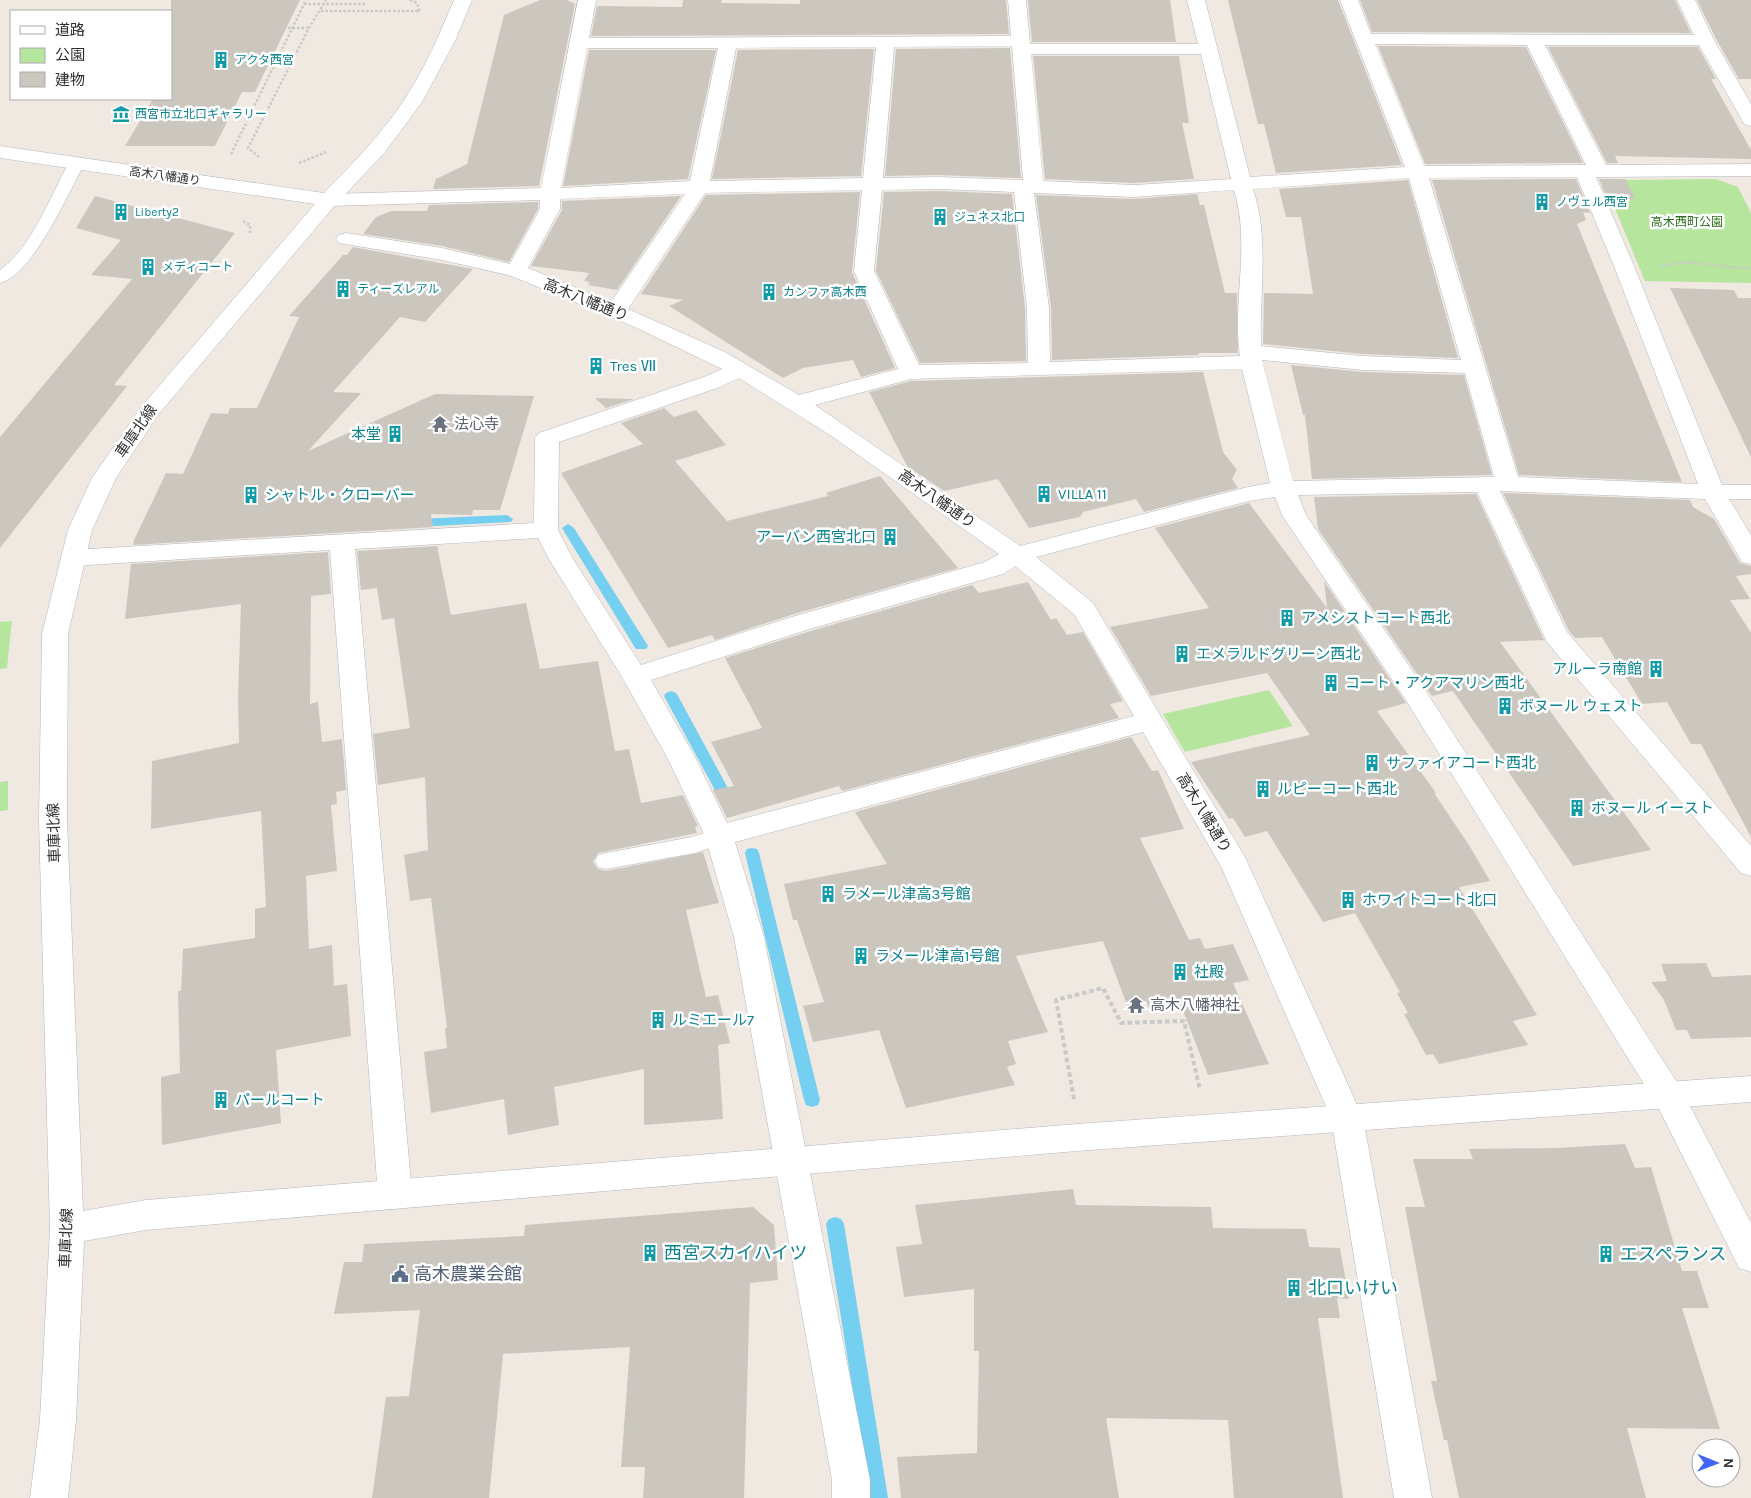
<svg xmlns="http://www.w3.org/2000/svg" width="1751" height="1498" viewBox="0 0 1751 1498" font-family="Karla,'Noto Sans JP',sans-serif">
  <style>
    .green { fill: #b6e59e }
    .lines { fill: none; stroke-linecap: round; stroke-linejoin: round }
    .stream { fill: #75cff0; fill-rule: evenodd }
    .building { fill: #cbc7bf }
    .service-casing { stroke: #b4b7c1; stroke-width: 1 }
    .pedestrian-casing { stroke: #b4b7c1; stroke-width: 1 }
    .minor-casing { stroke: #b4b7c1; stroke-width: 1 }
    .tertiary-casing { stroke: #b4b7c1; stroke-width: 1 }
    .path-far1 { stroke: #c9c9c9; stroke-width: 2.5; stroke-dasharray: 2.5 2; stroke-linecap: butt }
    .path { stroke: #c9c9c9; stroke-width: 4; stroke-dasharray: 4.5 3; stroke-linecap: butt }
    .service { fill: #fff; fill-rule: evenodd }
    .pedestrian { fill: #fff; fill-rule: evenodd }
    .minor { fill: #fff; fill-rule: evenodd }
    .tertiary { fill: #fff; fill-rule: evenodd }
    .path-bridge { stroke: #c9c9c9; stroke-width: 2.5; stroke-dasharray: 2.5 2; stroke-linecap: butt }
    .labels { text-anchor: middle; stroke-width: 5; stroke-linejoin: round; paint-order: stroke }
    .far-culture-label { font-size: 12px; fill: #0d838f; stroke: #fff; text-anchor: start }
    .far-street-label { font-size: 12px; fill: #2e2e2e; stroke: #fff }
    .far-park-label { font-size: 12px; fill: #2c6e1b; stroke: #fff }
    .street-label { font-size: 15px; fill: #2e2e2e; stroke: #fff }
    .culture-label { font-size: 15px; fill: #0d838f; stroke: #fff; text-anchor: start }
    .worship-label { font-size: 15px; fill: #5b616d; stroke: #fff; text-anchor: start }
    .near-culture-label { font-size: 18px; fill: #0d838f; stroke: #fff; text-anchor: start }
    .near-service-label { font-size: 18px; fill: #4e5e75; stroke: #fff; text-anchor: start }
  </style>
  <rect width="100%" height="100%" fill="#efe9e1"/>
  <g class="green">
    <path d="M1716 179 1738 187 1751 213V283L1645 281 1607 189 1619 180Z"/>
    <path d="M12 621 7 668 0 669V622Z"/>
    <path d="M1269 690 1293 726 1185 752 1163 714Z"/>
    <path d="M8 781V810L0 811V782Z"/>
  </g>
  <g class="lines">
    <g class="stream">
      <path d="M507 515 513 519 511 522 416 527 410 523 416 519Z"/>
      <path d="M568 524 574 528 648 646 646 649H636L634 646 562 528Z"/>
      <path d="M671 691 676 693 678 696 736 803 734 807H724L722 803 664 696 666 693Z"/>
      <path d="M752 848 757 849 759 853 820 1100 818 1105 812 1107 806 1105 804 1100 745 853 747 849Z"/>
      <path d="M835 1217 841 1219 844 1224 888 1498H870L826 1224 829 1219Z"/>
    </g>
  </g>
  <g class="building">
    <path d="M171 0H300L255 92H242L215 146H125L153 99H171Z"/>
    <path d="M540 0H567L575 4 539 186 433 189 436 179 467 164 504 15Z"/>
    <path d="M683 0H722L721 3 800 4V0H1006L1009 34 591 36 597 6 682 7Z"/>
    <path d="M1028 0H1170L1176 42H1032Z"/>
    <path d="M1228 0H1338L1402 165 1276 173 1264 124H1258Z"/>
    <path d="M1360 0H1675L1691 33 1372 32Z"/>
    <path d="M1697 0H1751V79H1739L1716 39Z"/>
    <path d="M1378 46 1526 47 1583 163 1425 164Z"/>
    <path d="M1548 47H1698L1716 79H1711L1751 150V159L1615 156 1618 163H1607Z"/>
    <path d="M1010 48 1021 178 938 175 885 176 896 49Z"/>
    <path d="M874 49 861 176 712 179 738 50Z"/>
    <path d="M589 50H716L688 179 563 186Z"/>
    <path d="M1033 56H1179L1189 123H1182L1194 179 1134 183 1045 179Z"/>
    <path d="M1576 179 1590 213 1583 212 1586 220 1577 224 1682 482 1519 475 1432 180Z"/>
    <path d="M1599 179H1625L1635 198 1611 208Z"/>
    <path d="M1408 180 1458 358 1363 354 1263 344 1264 293 1313 294 1301 217H1286L1279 189Z"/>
    <path d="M938 191 1012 194 1025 308 1026 361 920 363 876 271 884 192Z"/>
    <path d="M860 192 852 272 895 368 861 377 853 360 803 368 783 378 669 306 683 300 641 294 706 195Z"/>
    <path d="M1197 194 1200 205H1204L1225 293H1237L1238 353H1198L1199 355 1052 360 1051 308 1036 195 1134 199Z"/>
    <path d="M95 196 235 233 114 385 127 386 0 548V437L132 279 91 275 121 240 76 228Z"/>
    <path d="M681 196 617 290 588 285 590 282 584 281 589 273 531 266 562 210V201Z"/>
    <path d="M538 202V209L509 262 442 246 363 234 376 217 391 211H427L429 205Z"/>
    <path d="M353 247 473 269 425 322 400 317 333 392 361 393 308 451 435 394 534 396 500 510H473L472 515 431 514 433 527 133 545 134 540 166 473 183 474 211 413 228 414 230 408H257L299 317 289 316 343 255H347Z"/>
    <path d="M1670 288 1734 290 1738 298H1751V457Z"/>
    <path d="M1291 365 1363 372 1464 375 1492 475 1312 479 1305 415H1303Z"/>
    <path d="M1203 372 1223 452 1237 470 1232 479 1238 488 1144 512 1136 499 1083 512 1080 517 1029 528 998 479 944 491 907 466 869 392 911 381Z"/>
    <path d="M595 398 634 399 606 408Z"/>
    <path d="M664 408 674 417 696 410 726 445 675 461 727 521 828 496 826 493 880 476 958 568 794 614 715 640 712 635 668 648 561 473 643 444 621 423Z"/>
    <path d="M1503 493 1690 500 1693 507 1714 519 1740 563 1751 566V574L1736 576 1750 599 1730 600 1751 633V837L1701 744H1691L1667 702 1642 704 1602 637 1575 638 1569 631Z"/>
    <path d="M1476 494 1544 640 1500 642 1651 850 1573 866 1453 691 1432 696 1318 529 1314 497Z"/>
    <path d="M1249 503 1327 608 1324 581 1406 703 1377 711 1436 793H1434L1469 845 1490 881 1459 887 1537 1015 1513 1021 1528 1045 1439 1064 1433 1054 1426 1055 1404 1014 1408 1013 1397 993 1400 992 1355 913 1323 922 1267 831 1245 837 1233 818 1229 819 1191 762 1310 735 1267 673 1151 696 1110 627 1209 608 1155 528Z"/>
    <path d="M437 546 451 615 526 603 540 669 598 661 615 751 629 749 641 803 683 795 698 826 695 827 697 833 598 853 593 862 598 869 606 871 703 852 719 903 686 910 706 997 718 995 730 1043 718 1045 723 1119 644 1125V1069L554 1087 559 1125 508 1135 504 1099 431 1113 424 1052 447 1048 445 1028H447L431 898 410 901 404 855 428 850 425 777 378 785 373 734 410 728 394 618 382 620 377 588 361 590 357 551Z"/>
    <path d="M328 552 331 594 311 596 310 704 318 702 322 742 342 739 346 790 336 792 337 804 331 805 337 871 306 876 309 949 332 945 334 986 347 984 351 1036 276 1050 281 1123 162 1145 161 1077 180 1073 178 991H181L183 949 255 938V909L266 907 261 811 151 829 152 761 239 743 238 698 241 604 125 619 131 564Z"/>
    <path d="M1028 582 1051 620 1056 618 1067 635 1083 632 1123 701 1110 704 1119 718 842 791 839 786 727 818 713 790 734 786 711 742 762 728 725 658 814 630 972 585 979 593Z"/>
    <path d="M1131 737 1152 771 1158 770 1184 829 1140 838 1189 940 1200 938 1205 949 1233 944 1249 980 1233 983 1269 1064 1208 1075 1182 1008 1151 1013 1146 1001 1127 1005 1103 941 1016 956 1048 1032 1008 1041 1016 1064 1007 1067 1015 1085 906 1108 879 1030 813 1042 803 1006 824 1002 797 920H793L784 884 887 864 855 812Z"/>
    <path d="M1706 963 1712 977 1751 975V1037L1691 1039 1687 1030H1676L1664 1000 1651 982 1667 981 1661 964Z"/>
    <path d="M1625 1144 1635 1168 1651 1167 1682 1271H1697L1709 1308H1682L1720 1429 1627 1428 1646 1498H1459L1447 1440H1444L1431 1381H1437L1405 1207H1425L1413 1159H1473L1469 1149 1557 1148Z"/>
    <path d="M1073 1189 1076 1205 1211 1207 1213 1228 1306 1229 1309 1247 1340 1248 1349 1299 1337 1298 1340 1318H1318L1343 1498H1234L1228 1420 1106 1418 1119 1498H901L897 1457 977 1453 979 1351H974V1289L904 1297 896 1247 922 1244 915 1205Z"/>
    <path d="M753 1207 774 1225 778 1280 750 1283 744 1498H643L645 1467H621L630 1347 503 1354 489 1498H372L386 1397 409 1396 420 1310 334 1314 344 1262H362L364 1244 524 1236 525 1225Z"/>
  </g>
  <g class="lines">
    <g class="service-casing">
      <g id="service">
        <path d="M77 158 82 160 85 163C68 193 33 275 0 283V270C32 248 50 196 69 163L72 160Z"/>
        <path d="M719 828 727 830 730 836 727 842 695 853 606 869 598 867 595 861 598 855 606 853 692 837Z"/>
      </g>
    </g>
    <g class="pedestrian-casing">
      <path id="pedestrian" d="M346 233 442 248 523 267 526 271 523 275 516 277 442 260 339 243 336 239 339 235Z"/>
    </g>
    <g class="minor-casing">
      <path id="minor" d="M578 0H596L589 38 1011 36 1008 0H1026L1030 44H1198L1187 0H1205L1250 177 1405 167 1340 0H1358L1371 34 1694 35 1677 0H1695L1714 40 1751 104V126L1744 124 1742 120 1699 45H1545L1606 165 1751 164V176L1596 177 1634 266 1722 485H1751V499H1729L1751 535V564L1742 562 1705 499 1500 491 1567 632 1751 846V876L1741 873 1547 642 1477 492 1298 495 1306 515 1422 685 1680 1087 1751 1223V1272L1739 1268 1657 1105 1404 697 1282 515 1275 497 1249 501 1036 557 1093 603 1245 857 1363 1118 1432 1498H1394L1331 1118 1221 866 1143 732 735 842 764 937 870 1480V1498H832V1480L734 937 705 836 667 757 622 677 549 559 538 538 355 549 412 1195 407 1205 395 1209 383 1205 378 1195 330 550 73 566 64 564 61 558 64 552 73 550 534 523 535 438 539 433 704 377 722 369 635 327 509 275 506 271 540 209V200L329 206 322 204 319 200 322 196 329 194 541 188ZM1375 44 1527 45 1586 165 1424 166ZM1012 46 1023 180 938 177 883 178 894 47ZM876 47 863 178 710 181 736 48ZM587 48H718L690 181 561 188ZM1031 54H1201L1231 179 1134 185 1043 181ZM1577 177 1614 266 1698 484 1518 477 1429 178ZM1409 178 1461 360 1363 356 1261 346C1259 294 1270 240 1253 189ZM938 189 1014 192 1027 308 1028 363 919 365 874 271 882 190ZM862 190 854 271 898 369 799 395 725 352 628 309 705 193ZM1234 190C1251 245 1232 300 1240 356L1050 362 1049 308 1034 193 1134 197ZM685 194 611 302 528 268 560 209V199ZM1262 360 1363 370 1465 373 1494 477 1293 481ZM1242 369 1270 483 1248 487 1020 546 815 405 911 379ZM739 378 830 435 999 554 985 562 795 616 641 665 573 559 558 530 559 442 720 387ZM1015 566 1074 614 1134 716 727 823 695 757 651 680 813 628 1003 574Z"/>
    </g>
    <g class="tertiary-casing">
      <path id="tertiary" d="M454 0H472L455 41 422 102 385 152 336 204 158 415 116 478 92 530 68 634 67 820 83 1211 146 1200 1077 1124 1751 1076V1102L1077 1151 146 1230 84 1241 76 1420 68 1498H30L40 1420 50 1229 39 820 42 634 68 530 92 478 142 406 315 204 0 158V146L324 193C353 163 384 132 406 97 426 66 440 33 454 0Z"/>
    </g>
    <g class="path-far1">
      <path d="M410 0 417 3 420 13"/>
      <path d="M321 11H420"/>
      <path d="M288 28H309"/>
      <path d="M231 154 306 0"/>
      <path d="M259 157 248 148 309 28 326 0"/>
      <path d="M299 163 326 152"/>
      <path d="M243 221 250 225V235"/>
      <path d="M1662 266 1686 262 1751 269"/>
    </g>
    <path class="path" d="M1074 1099 1056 1000 1103 988 1121 1023 1184 1021 1200 1090"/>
    <use href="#service" class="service"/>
    <use href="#pedestrian" class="pedestrian"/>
    <use href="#minor" class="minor"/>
    <use href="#tertiary" class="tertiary"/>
    <path class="path-bridge" d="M304 4H367"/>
  </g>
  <defs>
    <g id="building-bare" transform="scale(1.35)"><path d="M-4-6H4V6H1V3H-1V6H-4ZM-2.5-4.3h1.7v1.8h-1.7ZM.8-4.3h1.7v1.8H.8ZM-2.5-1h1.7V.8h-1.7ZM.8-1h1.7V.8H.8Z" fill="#0f9aa8" stroke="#fff" stroke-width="2.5" paint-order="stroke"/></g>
    <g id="museum-bare" transform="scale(1.35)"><path d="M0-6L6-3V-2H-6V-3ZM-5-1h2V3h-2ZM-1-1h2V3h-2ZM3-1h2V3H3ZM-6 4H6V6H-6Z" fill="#0f9aa8" stroke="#fff" stroke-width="2.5" paint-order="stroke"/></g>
    <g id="temple-bare" transform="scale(1.35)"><path d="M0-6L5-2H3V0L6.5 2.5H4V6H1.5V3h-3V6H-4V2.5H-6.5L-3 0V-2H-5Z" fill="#6b7280" stroke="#fff" stroke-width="2.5" paint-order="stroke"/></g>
    <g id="civic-bare" transform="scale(1.35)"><path d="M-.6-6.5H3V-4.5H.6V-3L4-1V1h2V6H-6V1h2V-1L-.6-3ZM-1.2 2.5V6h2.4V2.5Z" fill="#5c6f8a" stroke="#fff" stroke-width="2.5" paint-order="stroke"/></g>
  </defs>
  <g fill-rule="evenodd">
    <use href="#building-bare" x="221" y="60"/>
    <use href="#museum-bare" x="121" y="114"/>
    <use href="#building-bare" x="1542" y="202"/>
    <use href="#building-bare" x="121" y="212"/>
    <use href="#building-bare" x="940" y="217"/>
    <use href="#building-bare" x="148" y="267"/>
    <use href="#building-bare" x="343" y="289"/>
    <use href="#building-bare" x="769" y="292"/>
    <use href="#building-bare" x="596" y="366"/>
    <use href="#temple-bare" x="440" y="424"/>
    <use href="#building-bare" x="395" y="434"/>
    <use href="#building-bare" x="1044" y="494"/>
    <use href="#building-bare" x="251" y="495"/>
    <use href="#building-bare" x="890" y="537"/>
    <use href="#building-bare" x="1287" y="618"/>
    <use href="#building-bare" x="1182" y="654"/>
    <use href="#building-bare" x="1656" y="669"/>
    <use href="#building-bare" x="1331" y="683"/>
    <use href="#building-bare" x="1505" y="706"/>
    <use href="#building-bare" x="1372" y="763"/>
    <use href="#building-bare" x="1263" y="789"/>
    <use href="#building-bare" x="1577" y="808"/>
    <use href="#building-bare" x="828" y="894"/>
    <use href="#building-bare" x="1348" y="900"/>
    <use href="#building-bare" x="861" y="956"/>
    <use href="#building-bare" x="1180" y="972"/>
    <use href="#temple-bare" x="1136" y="1005"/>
    <use href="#building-bare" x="658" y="1020"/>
    <use href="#building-bare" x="221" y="1100"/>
    <use href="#building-bare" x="650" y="1253"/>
    <use href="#building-bare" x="1606" y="1254"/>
    <use href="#civic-bare" x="400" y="1274"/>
    <use href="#building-bare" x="1294" y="1288"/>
  </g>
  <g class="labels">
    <g class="far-culture-label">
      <text x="235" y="64">アクタ西宮</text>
      <text x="135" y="118">西宮市立北口ギャラリー</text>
      <text x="1556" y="206">ノヴェル西宮</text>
      <text x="135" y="216">Liberty2</text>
      <text x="954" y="221">ジュネス北口</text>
      <text x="162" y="271">メディコート</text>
      <text x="357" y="293">ティーズレアル</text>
      <text x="783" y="296">カンファ高木西</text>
    </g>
    <g class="far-street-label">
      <text transform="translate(165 176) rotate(8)" y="4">高木八幡通り</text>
    </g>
    <g class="far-park-label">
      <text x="1687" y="226">高木西町公園</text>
    </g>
    <g class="street-label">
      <text transform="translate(586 300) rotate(22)" y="5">高木八幡通り</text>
      <text transform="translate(136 431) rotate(-55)" y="5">車庫北線</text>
      <text transform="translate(937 499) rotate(35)" y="5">高木八幡通り</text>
      <text transform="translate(1204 813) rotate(59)" y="5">高木八幡通り</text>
      <text transform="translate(54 833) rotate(-92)" y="5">車庫北線</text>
      <text transform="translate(66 1238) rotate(-88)" y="5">車庫北線</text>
    </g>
    <g class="culture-label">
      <text x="610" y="371">Tres Ⅶ</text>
      <text x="381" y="439" text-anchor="end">本堂</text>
      <text x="1058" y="499">VILLA 11</text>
      <text x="265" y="500">シャトル・クローバー</text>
      <text x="876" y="542" text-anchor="end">アーバン西宮北口</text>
      <text x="1301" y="623">アメシストコート西北</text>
      <text x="1196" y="659">エメラルドグリーン西北</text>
      <text x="1642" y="674" text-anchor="end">アルーラ南館</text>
      <text x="1345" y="688">コート・アクアマリン西北</text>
      <text x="1519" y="711">ボヌール ウェスト</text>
      <text x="1386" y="768">サファイアコート西北</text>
      <text x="1277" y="794">ルピーコート西北</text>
      <text x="1591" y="813">ボヌール イースト</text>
      <text x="842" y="899">ラメール津高3号館</text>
      <text x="1362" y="905">ホワイトコート北口</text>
      <text x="875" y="961">ラメール津高1号館</text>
      <text x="1194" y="977">社殿</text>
      <text x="672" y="1025">ルミエール7</text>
      <text x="235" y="1105">パールコート</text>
    </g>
    <g class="worship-label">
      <text x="454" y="429">法心寺</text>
      <text x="1150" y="1010">高木八幡神社</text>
    </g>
    <g class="near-culture-label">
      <text x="664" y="1259">西宮スカイハイツ</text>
      <text x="1620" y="1260">エスペランス</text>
      <text x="1308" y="1294">北口いけい</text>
    </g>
    <g class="near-service-label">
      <text x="414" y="1280">高木農業会館</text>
    </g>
  </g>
  <rect x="10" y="10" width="162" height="90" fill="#ffffff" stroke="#ababab"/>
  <rect x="20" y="26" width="25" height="8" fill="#ffffff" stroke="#ababab"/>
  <text x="55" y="35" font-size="15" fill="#2e2e2e">道路</text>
  <rect x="20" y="48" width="25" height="15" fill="#b6e59e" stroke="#ababab"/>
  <text x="55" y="60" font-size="15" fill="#2e2e2e">公園</text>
  <rect x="20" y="72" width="25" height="15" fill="#cbc7bf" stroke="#ababab"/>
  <text x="55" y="85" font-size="15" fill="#2e2e2e">建物</text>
  <g transform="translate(1716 1463) rotate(91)"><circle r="24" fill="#ffffff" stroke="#ababab"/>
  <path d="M0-4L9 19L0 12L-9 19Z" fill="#4264fb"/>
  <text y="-8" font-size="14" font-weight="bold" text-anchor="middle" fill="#2e2e2e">N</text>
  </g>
</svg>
